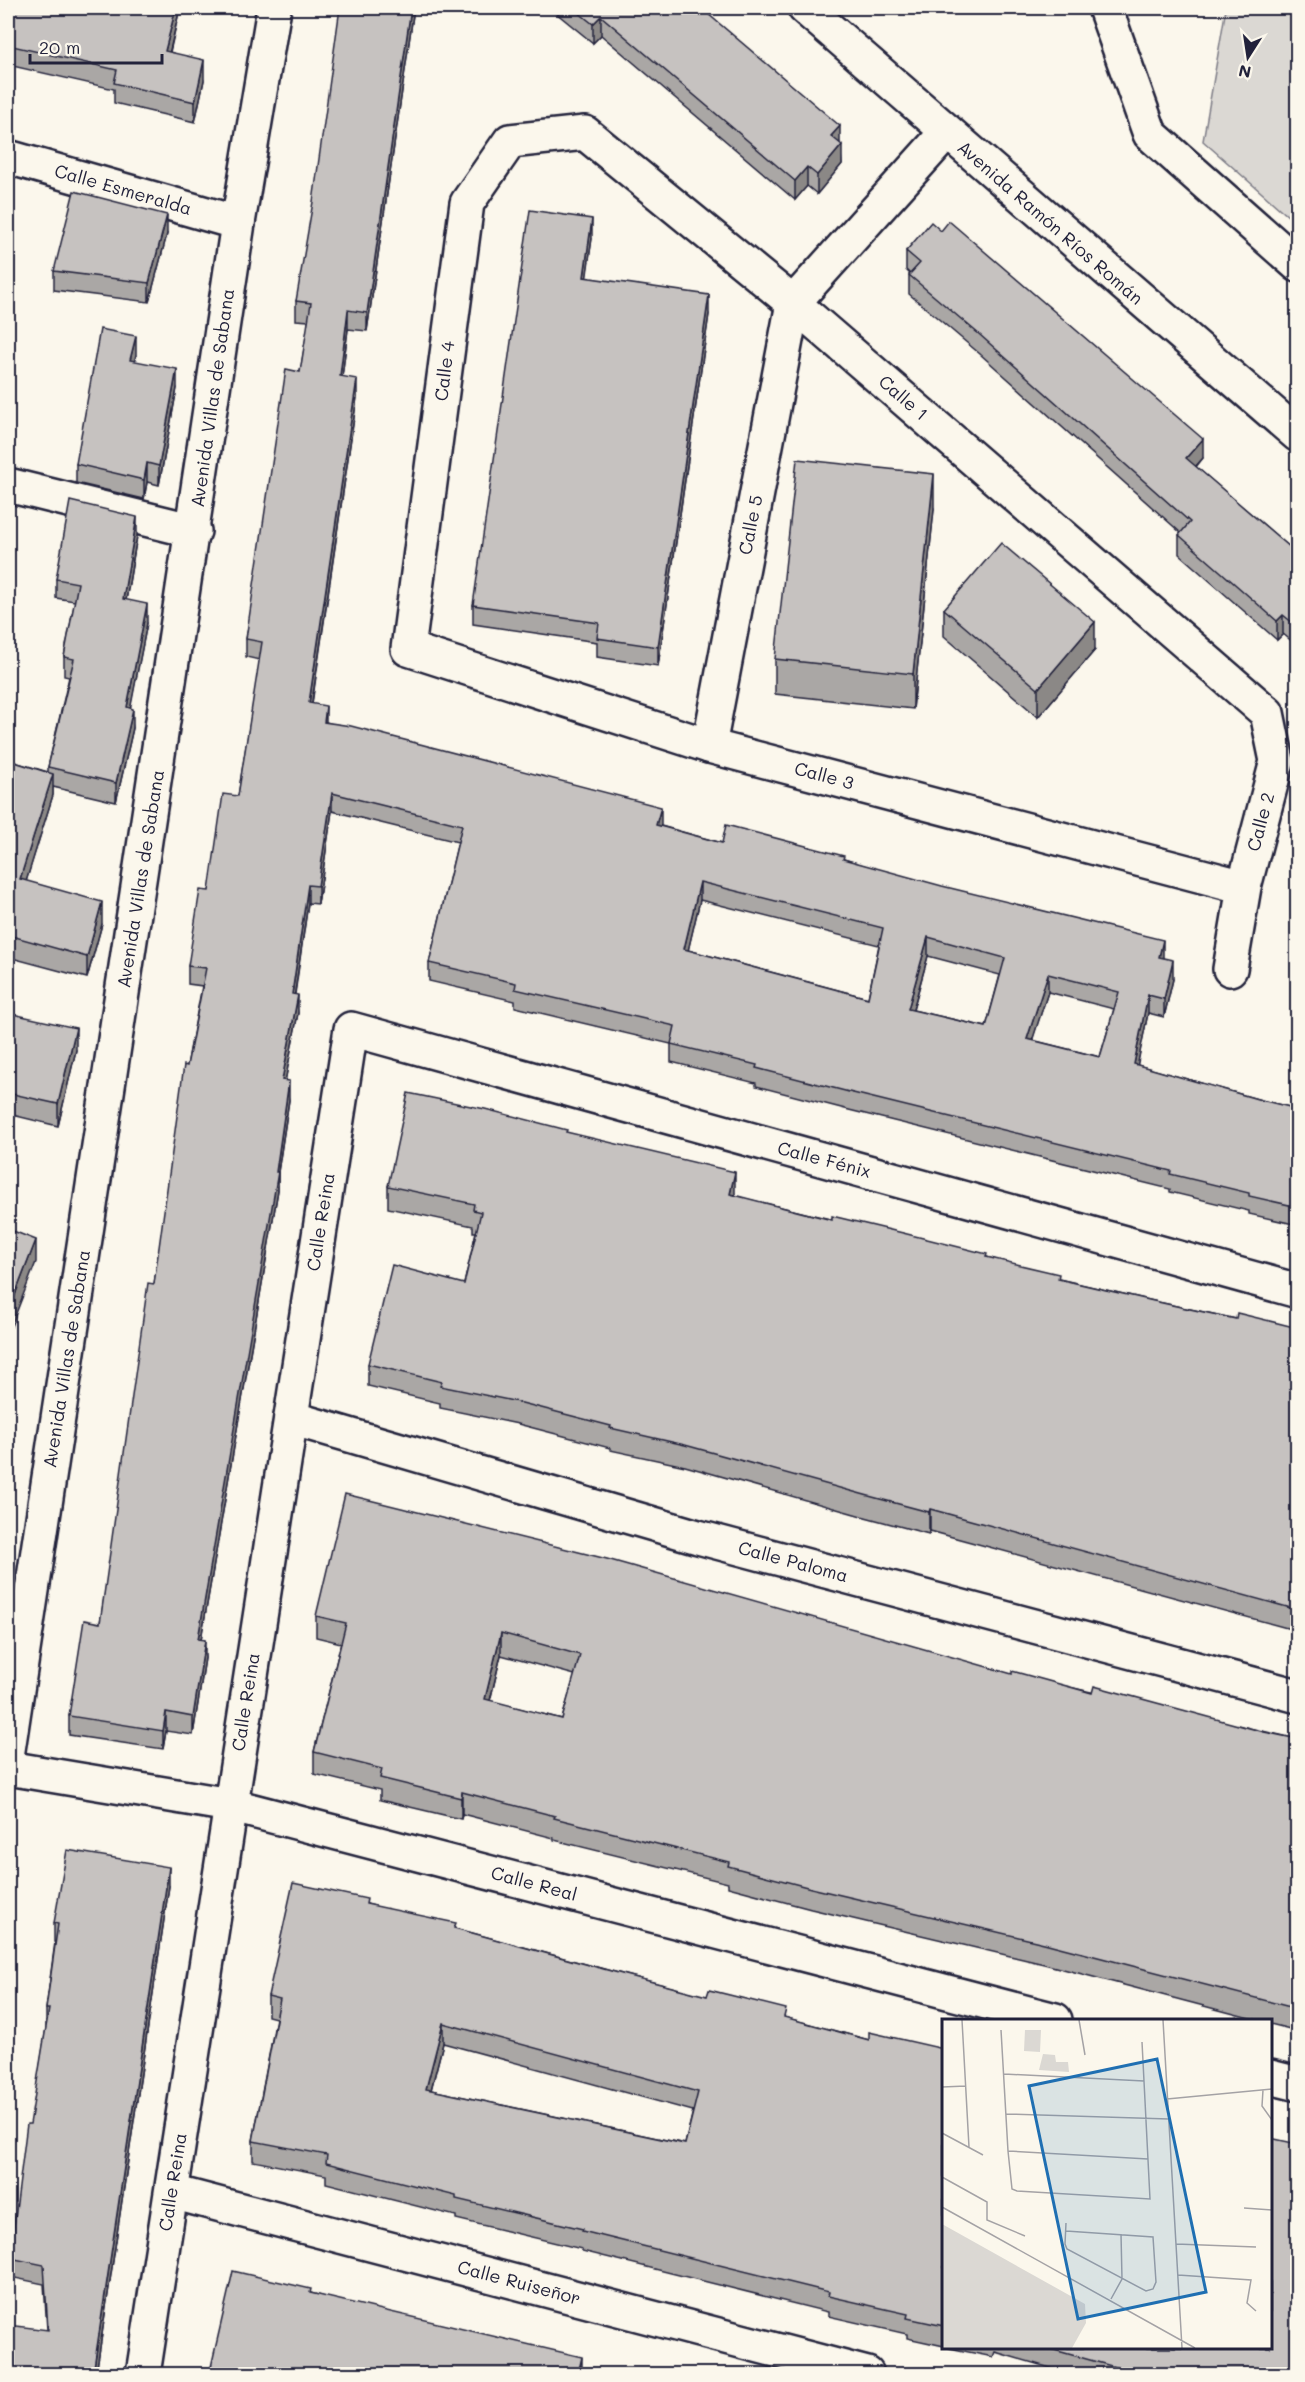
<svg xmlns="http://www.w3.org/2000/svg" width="1305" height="2382" viewBox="0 0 1305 2382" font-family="Mali,sans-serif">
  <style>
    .green { fill: #dbd8d3; stroke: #7e7d87; stroke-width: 1.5 }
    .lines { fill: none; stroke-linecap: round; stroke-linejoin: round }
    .minor-casing { stroke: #22223b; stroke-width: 38 }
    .minor { stroke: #fbf7ec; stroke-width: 33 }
    .wall { fill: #aaa7a5; stroke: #22223b; stroke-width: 1.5; fill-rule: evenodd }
    .shaded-wall { fill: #8b8886; stroke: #22223b; stroke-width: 1.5 }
    .building { fill: #c6c2c0; stroke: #22223b; stroke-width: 1.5; fill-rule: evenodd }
    .labels { text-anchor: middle; stroke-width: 4.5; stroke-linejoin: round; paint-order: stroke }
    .street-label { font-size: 18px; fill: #22223b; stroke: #fbf7ec }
    .inset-road { fill: none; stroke: #a4a2a5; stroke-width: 1.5 }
    .view { fill: #1f6fb2; fill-opacity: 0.15; stroke: #1f6fb2; stroke-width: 3 }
    .inset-edge { fill: none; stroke: #22223b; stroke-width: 3 }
  </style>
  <rect width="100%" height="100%" fill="#fbf7ec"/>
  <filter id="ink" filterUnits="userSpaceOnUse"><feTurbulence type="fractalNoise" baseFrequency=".0167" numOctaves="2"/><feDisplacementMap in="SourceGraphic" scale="12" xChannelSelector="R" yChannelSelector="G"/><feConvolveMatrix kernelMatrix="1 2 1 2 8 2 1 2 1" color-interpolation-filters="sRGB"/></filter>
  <g filter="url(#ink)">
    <path class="green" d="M1226 8H1297V224L1203 141Z"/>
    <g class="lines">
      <g class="minor-casing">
        <g id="minor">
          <path d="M805 8 1298 435"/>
          <path d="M1105 8 1150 134 1298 265"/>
          <path d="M8 157 238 223"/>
          <path d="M8 485 194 531"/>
          <path d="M709 746 793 303 946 133"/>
          <path d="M1230 969 1244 887 1277 761 1267 713 793 303 585 133 510 141 467 203 408 649 709 746 1244 887"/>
          <path d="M291 1418 698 1537 1298 1696"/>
          <path d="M8 1750 238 223 274 8"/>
          <path d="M8 1768 230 1805 1055 2020"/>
          <path d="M1270 2077 1298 2084"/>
          <path d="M172 2192 867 2374"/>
          <path d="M143 2374 351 1029 1298 1291"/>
        </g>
      </g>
      <use href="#minor" class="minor"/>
    </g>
    <g class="wall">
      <path d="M8 8H180L170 52 204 80 195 122 114 103V89L8 65Z"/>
      <path d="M414 8 367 331 348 329 342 376 357 397 312 704 326 722 661 826 722 843 844 859 1163 958 1173 979 1164 1017 1148 1013 1137 1065 1261 1100 1298 1109V1225L1249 1214V1211L1170 1192V1189L849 1110 756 1086V1083L671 1062V1044L515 1007V1001L429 981V963L458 842 332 811 318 904 308 903 295 994 298 1013 285 1081 289 1100 278 1172V1190L201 1639 205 1658 193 1735 166 1731 163 1749 69 1735V1716L100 1623 154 1284 187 1066 202 986 188 984V966L209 891 238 796 260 660 246 657V639L300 372 309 321 296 320V301ZM700 900 879 945 868 998 688 950ZM928 956 1000 975 986 1027 913 1010ZM1048 992 1114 1009 1100 1057 1032 1040Z"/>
      <path d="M550 8H701L840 143 842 164 817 194 807 186 795 200 601 35 593 43Z"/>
      <path d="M167 234 149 302 54 290V271Z"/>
      <path d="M592 238 586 278 709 314 658 666 597 657V642L473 624V605Z"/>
      <path d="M906 251 1203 458 1196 467 1298 554V646L1283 634 1277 640 1179 554V535L1181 533 980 354 909 294V275L910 274 906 270Z"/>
      <path d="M136 355 134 361 177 388 159 485 147 482 144 499 76 483V464Z"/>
      <path d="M934 509 913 709 775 694V659Z"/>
      <path d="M137 536 126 600 147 623 130 708 133 728 116 802 53 787V795L26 881 102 924 87 978 8 957V760L48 772V767L69 677 64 676V657L75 601 56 598V579Z"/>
      <path d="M944 609 1095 650 1038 717 944 636Z"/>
      <path d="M8 1013 76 1050 58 1126 8 1114Z"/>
      <path d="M567 1133 735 1194V1196L987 1257 1059 1279 1158 1302 1236 1319 1298 1328V1631L930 1531 929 1534 865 1517 685 1466 610 1450V1448L518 1424 440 1408V1403L368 1386V1364L464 1284 476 1232H473V1226L388 1208V1186Z"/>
      <path d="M316 1616 1012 1674 1298 1739V2031L1270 2024V2020H1257L1044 1964 811 1909 728 1887V1883L554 1840V1838L462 1814 461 1819 380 1800V1790L314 1774V1752L341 1643 316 1637ZM501 1655 575 1675 562 1719 490 1701Z"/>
      <path d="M169 1886 96 2374H8L47 2330 44 2284 10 2277V2258L46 2028V2009L55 1942H54V1923Z"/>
      <path d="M367 1904 622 1974 869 2040 944 2049V2346L907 2338V2334L828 2316V2312L582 2251V2249L456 2219V2216L326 2183V2175L253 2161V2141L276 2018 268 2016V1996ZM443 2043 693 2111 685 2144 431 2090Z"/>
      <path d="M311 2293 582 2374H211V2367Z"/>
      <path d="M949 2348H1270L1298 2374H1071L995 2352 993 2357Z"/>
    </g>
    <g class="shaded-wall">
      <path d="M176 8H180L165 71V51Z"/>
      <path d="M411 8H414L367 331V313Z"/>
      <path d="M601 16V35L593 43V24Z"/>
      <path d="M204 60V80L195 122V102Z"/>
      <path d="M840 126V145L831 136Z"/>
      <path d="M842 145V164L817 194V175Z"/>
      <path d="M807 167V186L795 200V181Z"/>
      <path d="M167 215V234L149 302V283Z"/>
      <path d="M592 219V238L584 296V277Z"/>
      <path d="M709 295V314L658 666V647Z"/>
      <path d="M348 310V329L340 394V376Z"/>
      <path d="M136 336V355L130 379V360Z"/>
      <path d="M177 369V388L159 485V466Z"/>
      <path d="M357 379V397L309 722V703Z"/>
      <path d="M1203 439V458L1186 477V458Z"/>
      <path d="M147 463V482L144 499V480Z"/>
      <path d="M934 474V509L913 709V674Z"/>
      <path d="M137 517V536L123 618V599Z"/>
      <path d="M147 604V623L127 726V707Z"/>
      <path d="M1283 615V634L1277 640V621Z"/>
      <path d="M1095 622V650L1038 717V689Z"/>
      <path d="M326 706V724L324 722Z"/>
      <path d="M133 709V728L116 802V783Z"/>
      <path d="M53 774V795L20 901V879Z"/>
      <path d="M332 793V811L318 904V886Z"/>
      <path d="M661 807V825L656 844V825Z"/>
      <path d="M700 882V900L684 968V949Z"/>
      <path d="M308 885V903L292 1012V994Z"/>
      <path d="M102 902V924L87 978V957Z"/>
      <path d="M928 937V956L908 1027V1009Z"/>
      <path d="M1163 940V959L1159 957Z"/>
      <path d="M1173 960V979L1164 1017V999Z"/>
      <path d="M1048 974V992L1027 1057V1039Z"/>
      <path d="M298 995V1013L282 1098V1080Z"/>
      <path d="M1148 995V1013L1134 1082V1064Z"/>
      <path d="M76 1028V1050L58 1126V1104Z"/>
      <path d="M289 1081V1100L278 1172V1190L198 1657V1639L276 1172Z"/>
      <path d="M735 1172V1194L730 1216V1194Z"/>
      <path d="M36 1240V1262L8 1334V1313Z"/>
      <path d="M13 1435V1454L8 1474V1455Z"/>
      <path d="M930 1509V1531L929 1534V1512Z"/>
      <path d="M501 1633V1655L485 1721V1699Z"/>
      <path d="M205 1640V1658L193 1735V1717Z"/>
      <path d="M166 1712V1731L163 1749V1731Z"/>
      <path d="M462 1792V1814L461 1819V1798Z"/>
      <path d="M169 1867V1886L96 2374H93Z"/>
      <path d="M443 2023V2043L426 2109V2089Z"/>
      <path d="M582 2357V2374H578Z"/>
    </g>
    <g class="building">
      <path d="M8 8H176L165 51 204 60 195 102 114 83 117 70 8 45Z"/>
      <path d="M340 8H411L367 313 348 310 340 376 357 379 309 703 326 706 324 722 351 726 661 807 656 825 722 843 726 825 844 856 843 859 942 886 1163 940 1159 957 1173 960 1164 999 1148 995 1134 1064 1261 1100 1298 1109V1207L1249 1196V1193L1170 1174 1171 1171 849 1092 756 1068 757 1065 671 1044 675 1026 515 989 516 983 429 963 462 825 332 793 318 886 308 885 292 994 298 995 282 1080 289 1081 276 1172H278L198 1639 205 1640 193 1717 166 1712 163 1731 69 1716 84 1620 100 1623 148 1283 154 1284 184 1065 187 1066 206 968 188 966 200 890 209 891 223 794 238 796 262 642 246 639 286 369 300 372 311 303 296 301 313 202ZM700 882 883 928 868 998 684 949ZM928 937 1005 958 986 1027 908 1009ZM1048 974 1119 992 1100 1057 1027 1039Z"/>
      <path d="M573 8H701L840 126 831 136 842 145 817 175 807 167 795 181 601 16 593 24Z"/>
      <path d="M74 191 167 215 149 283 54 271Z"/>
      <path d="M530 210 592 219 584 277 709 295 658 647 597 638 599 623 473 605Z"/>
      <path d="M949 221 1203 439 1186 458 1298 554V627L1283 615 1277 621 1179 535 1190 522 980 335 909 275 920 263 906 251 931 222 941 231Z"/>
      <path d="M100 329 136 336 130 360 177 369 159 466 147 463 144 480 76 464Z"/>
      <path d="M797 459 934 474 913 674 775 659Z"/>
      <path d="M70 501 137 517 123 599 147 604 127 707 133 709 116 783 48 767 74 659 64 657 78 583 56 579Z"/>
      <path d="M1001 543 1095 622 1038 689 944 609Z"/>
      <path d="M8 760 53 774 20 879 102 902 87 957 8 935Z"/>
      <path d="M8 1013 76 1028 58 1104 8 1093Z"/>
      <path d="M408 1093 485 1109 567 1130 566 1132 735 1172 730 1194 832 1220V1216L903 1233 987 1254 986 1257 1059 1274 1058 1279 1158 1302 1236 1319 1237 1313 1298 1328V1610L930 1509 929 1512 865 1495 685 1445 610 1428 611 1426 518 1402 440 1386 442 1382 368 1364 392 1265 464 1284 481 1212 473 1210 474 1204 388 1186Z"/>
      <path d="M8 1229 36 1240 8 1313Z"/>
      <path d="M8 1434 13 1435 8 1455Z"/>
      <path d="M345 1494 607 1559 1012 1674V1671L1092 1693 1094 1686 1264 1732 1298 1739V2009L1044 1943 811 1888 728 1866 729 1862 554 1818 555 1816 462 1792 461 1798 380 1778 382 1769 314 1752 346 1623 316 1616ZM501 1633 580 1655 562 1719 485 1699Z"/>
      <path d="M67 1850 169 1867 93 2374H8V2325L48 2330 44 2265 10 2258 27 2124H30L49 2009H46L58 1924 54 1923Z"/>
      <path d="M293 1883 367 1899 366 1904 456 1923 454 1928 622 1974 707 1996 709 1990 786 2009 784 2017 869 2040V2032L944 2049V2326L907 2318 908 2314 828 2296 829 2292 582 2231 583 2229 456 2199V2196L326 2163 327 2155 253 2141 280 1999 268 1996ZM443 2023 698 2092 685 2144 426 2089Z"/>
      <path d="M1270 2138 1298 2144V2374H1140L1047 2348H1270Z"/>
      <path d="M233 2271 311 2289 310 2293 582 2357 578 2374H223L224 2370 211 2367Z"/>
    </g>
  </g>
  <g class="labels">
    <g class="street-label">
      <text transform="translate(123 190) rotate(16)" y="6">Calle Esmeralda</text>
      <text transform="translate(1050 223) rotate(41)" y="6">Avenida Ramón Ríos Román</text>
      <text transform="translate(445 371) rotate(-83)" y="6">Calle 4</text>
      <text transform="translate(213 398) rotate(-82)" y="6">Avenida Villas de Sabana</text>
      <text transform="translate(903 398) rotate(41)" y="6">Calle 1</text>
      <text transform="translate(751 525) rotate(-79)" y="6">Calle 5</text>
      <text transform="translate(824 776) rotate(15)" y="6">Calle 3</text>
      <text transform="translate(1261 822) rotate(-75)" y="6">Calle 2</text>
      <text transform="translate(141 879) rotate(-81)" y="6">Avenida Villas de Sabana</text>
      <text transform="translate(824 1160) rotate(15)" y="6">Calle Fénix</text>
      <text transform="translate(321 1222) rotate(-81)" y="6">Calle Reina</text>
      <text transform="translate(67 1359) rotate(-81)" y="6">Avenida Villas de Sabana</text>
      <text transform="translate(793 1562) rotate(15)" y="6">Calle Paloma</text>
      <text transform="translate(246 1702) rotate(-81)" y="6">Calle Reina</text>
      <text transform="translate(534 1884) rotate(15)" y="6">Calle Real</text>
      <text transform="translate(173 2182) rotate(-81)" y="6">Calle Reina</text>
      <text transform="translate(519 2283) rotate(15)" y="6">Calle Ruiseñor</text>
    </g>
  </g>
  <g transform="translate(942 2019)">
    <rect width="330" height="330" fill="#fbf7ec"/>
    <path d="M83 11H99L98 33 82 32ZM101 35 113 36 114 43H126L127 53 97 51ZM0 205 143 285 144 304 130 329H0Z" fill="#dbd8d3"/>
    <path class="inset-road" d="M20 1 27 128M137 1 143 36M221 1 240 329M59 11 66 132 70 170 75 172 208 180 200 23M62 55 202 62M0 68 24 67M321 71 320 87 330 101M225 80 330 70M64 95 227 100M0 114 41 136M66 132 206 140M0 158 45 183V201L83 217M0 188 253 329M302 189 330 191M124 204 123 225 125 230 204 272 211 270 214 263 211 218 124 212M234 225 314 228M236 256 309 261 305 284 314 292M169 280 180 260 179 215"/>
    <path class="view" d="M215 40 264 273 136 300 87 67Z"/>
    <rect width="330" height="330" class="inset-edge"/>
  </g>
  <rect width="1305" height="2382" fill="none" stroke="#fbf7ec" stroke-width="30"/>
  <rect x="15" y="15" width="1275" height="2352" fill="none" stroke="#22223b" stroke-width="2" filter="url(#ink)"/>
  <g transform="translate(1248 57) rotate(192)" stroke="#fbf7ec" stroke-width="4.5" paint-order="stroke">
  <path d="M0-4.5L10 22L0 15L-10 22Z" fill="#22223b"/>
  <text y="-9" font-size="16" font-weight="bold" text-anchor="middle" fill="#22223b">N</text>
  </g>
  <path d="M30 54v9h132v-9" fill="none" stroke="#22223b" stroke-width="3"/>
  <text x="39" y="54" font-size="18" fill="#22223b" stroke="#fbf7ec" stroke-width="4.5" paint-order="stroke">20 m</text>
</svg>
